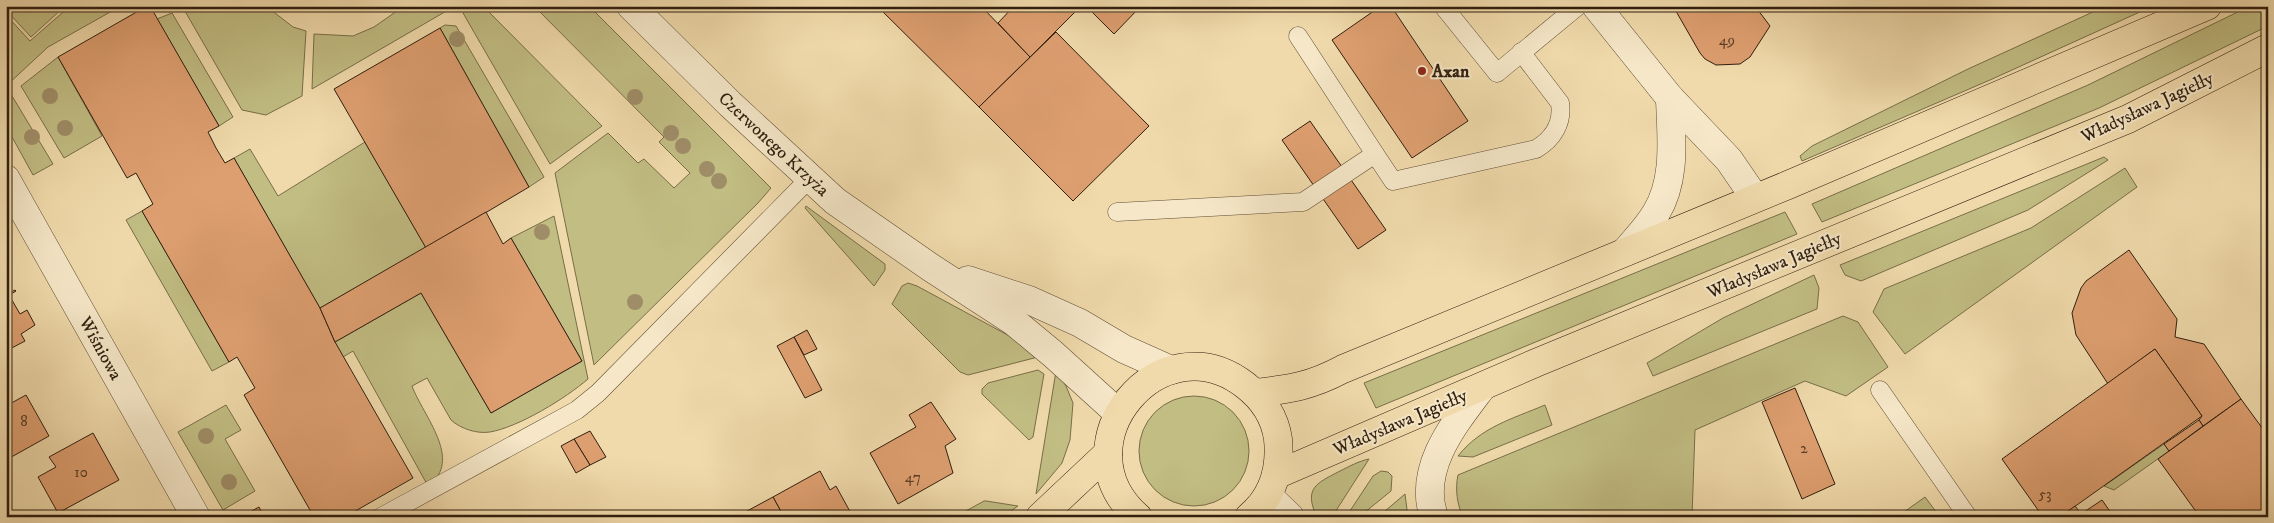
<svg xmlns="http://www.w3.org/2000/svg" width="2274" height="523" viewBox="0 0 2274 523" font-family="'IM FELL DW Pica',serif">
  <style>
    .green { fill: #c1bd83; stroke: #786e48 }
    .building { fill: #de9f70; stroke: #301e0e }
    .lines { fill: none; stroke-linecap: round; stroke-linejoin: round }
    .lane-casing { stroke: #604d35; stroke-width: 19 }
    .street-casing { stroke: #604d35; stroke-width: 29 }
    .primary-casing { stroke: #301e0e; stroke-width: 29 }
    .lane { stroke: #f5e7c8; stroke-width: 18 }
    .street { stroke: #f5e7c8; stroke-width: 28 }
    .primary { stroke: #f0daab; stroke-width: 28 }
    .tree { fill: #9f8d68 }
    .poi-dot { fill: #8f2418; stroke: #f5e7c8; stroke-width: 2 }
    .labels { text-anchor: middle; stroke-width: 4; stroke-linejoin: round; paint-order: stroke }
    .number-label { font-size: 15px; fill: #5c3e26 }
    .poi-label { font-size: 18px; font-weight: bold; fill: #301e0e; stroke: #f5e7c8; text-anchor: start }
    .street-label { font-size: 18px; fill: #301e0e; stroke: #f5e7c8 }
  </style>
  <rect width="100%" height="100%" fill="#f0daab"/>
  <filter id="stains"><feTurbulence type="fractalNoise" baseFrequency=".004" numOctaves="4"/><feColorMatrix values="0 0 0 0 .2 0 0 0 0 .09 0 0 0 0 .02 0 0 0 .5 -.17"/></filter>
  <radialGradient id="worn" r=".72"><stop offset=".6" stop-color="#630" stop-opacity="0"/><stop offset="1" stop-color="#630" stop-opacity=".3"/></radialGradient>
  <g class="green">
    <path d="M6 6H65L31 37 6 10Z"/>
    <path d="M70 6H108L112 11 48 47 6 86 53 164 33 175 6 126V15L30 41Z"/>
    <path d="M182 6H266L293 27 306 31 302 96 266 115 242 110Z"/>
    <path d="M404 6H455L312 89 314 34 353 36 374 27Z"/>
    <path d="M475 6H483L602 126 550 164 463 13Z"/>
    <path d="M534 6H589L771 188 758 203 594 365 555 173 608 133 638 163 644 159 674 188 690 173 659 142 664 137Z"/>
    <path d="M2106 6H2153L1990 80 1802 161 1800 156 1812 146 1968 69Z"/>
    <path d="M2250 6H2268V26L2099 108 1822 222 1812 204 2088 85Z"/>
    <path d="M172 13 233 117 219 126 157 19Z"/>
    <path d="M445 25 456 26 544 177 529 187 440 28Z"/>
    <path d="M58 57 102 136 64 158 21 86Z"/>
    <path d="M365 142 426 248 320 308 234 158 250 149 278 196Z"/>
    <path d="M2104 157 2108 160 2028 210 1861 281 1845 275 1840 265Z"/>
    <path d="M2125 168 2137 187 1905 354 1873 312 1884 289 2031 228Z"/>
    <path d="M806 206 885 264V270L874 286 805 208Z"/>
    <path d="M142 211 229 362 212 371 126 220Z"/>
    <path d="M1785 212 1797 234 1376 408 1364 383Z"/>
    <path d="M554 216 588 379C566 398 519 427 490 432 477 434 461 429 451 420L427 378 412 386C423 416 464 460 428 486L353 351 343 357 335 342 421 293 491 413 582 361 511 238Z"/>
    <path d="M1814 275 1819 288 1817 309 1653 376 1647 363 1723 318Z"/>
    <path d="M908 283 917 286 1039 352 1038 357 968 375 960 372 892 304 902 286Z"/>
    <path d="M1843 316 1858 322 1888 367 1846 396 1805 381 1695 430 1692 517H1463C1457 504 1455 489 1458 475Z"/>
    <path d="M1038 370 1044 374 1033 437 1029 440 982 394V389L988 383Z"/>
    <path d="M1056 371 1066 386 1073 403 1070 440 1062 463 1036 494Z"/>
    <circle cx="1194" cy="451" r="55"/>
    <path d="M226 405 241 430 225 439 255 491 223 510 178 432Z"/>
    <path d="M1545 405 1552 425 1473 457 1458 456C1481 427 1512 419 1545 405Z"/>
    <path d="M2164 444 2169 451 2114 490 2104 486Z"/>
    <path d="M1369 459 1332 517H1317C1303 488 1317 483 1340 471 1350 466 1359 461 1369 459Z"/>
    <path d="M1381 471 1388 472 1392 476 1391 491 1359 517H1346L1373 476Z"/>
    <path d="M1405 494 1408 517H1378Z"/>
    <path d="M1925 497 1940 517H1897Z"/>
    <path d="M984 501H986L1018 506 1002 517H955Z"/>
  </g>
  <g class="building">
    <path d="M147 6H150L219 126 208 132 216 148 225 163 234 158 320 308 335 342 413 478 345 517H314L244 395 255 388 237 357 229 362 142 211 153 204 136 173 127 178 58 57Z"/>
    <path d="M877 6H981L1030 57 979 107Z"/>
    <path d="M1014 6H1081L1030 57 998 23Z"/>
    <path d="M1086 6H1141L1114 34Z"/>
    <path d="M1381 6H1391L1468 121 1412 158 1332 40Z"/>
    <path d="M1673 6H1755L1770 26 1750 57 1740 64 1716 65 1705 59 1700 53Z"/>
    <path d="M440 28 529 187 426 248 334 89Z"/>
    <path d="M1056 32 1149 126 1073 201 979 107Z"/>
    <path d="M1310 121 1386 230 1358 249 1282 140Z"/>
    <path d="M486 212 503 244 511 238 582 361 491 413 421 293 335 342 320 308Z"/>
    <path d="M2129 250 2177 319 2175 337 2204 344 2241 399 2203 426 2199 420 2202 416 2155 349 2108 384 2076 335 2072 313 2081 288 2086 281Z"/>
    <path d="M6 285 11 292 15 290 16 291 6 297Z"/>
    <path d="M9 295 20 314 27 310 35 325 21 334 25 341 6 351V297Z"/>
    <path d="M807 330 817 349 804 355 794 337Z"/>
    <path d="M794 337 822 390 805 398 777 346Z"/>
    <path d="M2155 349 2202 416 2060 517H2043L2002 459Z"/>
    <path d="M1795 388 1835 484 1802 499 1762 402Z"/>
    <path d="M26 395 49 436 6 460V406Z"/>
    <path d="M2241 399 2268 436V511L2259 517H2200L2158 459Z"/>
    <path d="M931 402 956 439 945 446 953 473 898 504 870 453 916 427 909 415Z"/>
    <path d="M2199 420 2203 426 2169 451 2164 444Z"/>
    <path d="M590 431 606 457 590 465 574 439Z"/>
    <path d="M93 433 119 480 58 513 38 477 56 467 49 457Z"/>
    <path d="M574 439 590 465 576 473 561 446Z"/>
    <path d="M820 471 830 490 836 486 853 517H784L773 497Z"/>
    <path d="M773 497 784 517H736Z"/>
    <path d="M2102 500 2114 517H2060L2075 506 2081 514Z"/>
    <path d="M259 507 264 517H241Z"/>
    <path d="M2268 511V517H2259Z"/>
  </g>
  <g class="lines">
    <g class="lane-casing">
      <g id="lane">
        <path d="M1443 6 1497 73 1578 6"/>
        <path d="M1298 36 1375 154"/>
        <path d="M1117 212 1303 202 1375 154 1393 181 1536 149C1553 139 1563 123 1560 103L1521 52"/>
        <path d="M1880 390 1968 517"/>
        <path d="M381 517 577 410 598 393 810 178"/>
      </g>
    </g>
    <g class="street-casing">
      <g id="street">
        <path d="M631 6 730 104 835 201 930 267 1013 321 1053 354 1118 413"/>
        <path d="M1596 6 1670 98 1729 160 1755 198"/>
        <path d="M6 179 196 517"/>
        <path d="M1625 252C1636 239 1648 227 1656 213 1677 179 1671 136 1670 98"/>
        <path d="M968 280 1029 300 1080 323 1124 349 1171 370"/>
        <path d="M1268 496 1290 517"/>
        <path d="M1434 517C1417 468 1455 423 1482 387"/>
      </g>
    </g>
    <g class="primary-casing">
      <g id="primary">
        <path d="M1255 393C1291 389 1311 386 1343 369L1788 185 2207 6"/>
        <path d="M1276 475 1538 362 2128 119 2268 48"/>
        <path d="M1040 517 1108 453"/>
        <path d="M1138 517C1056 445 1160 319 1245 385 1262 398 1275 417 1278 439 1281 469 1273 497 1249 517"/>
      </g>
    </g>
    <use href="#lane" class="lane"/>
    <use href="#street" class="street"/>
    <use href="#primary" class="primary"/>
  </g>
  <g class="tree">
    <circle cx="457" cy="39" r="8"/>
    <circle cx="50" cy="96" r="8"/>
    <circle cx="635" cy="97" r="8"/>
    <circle cx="65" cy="128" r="8"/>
    <circle cx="671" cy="133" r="8"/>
    <circle cx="32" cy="137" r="8"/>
    <circle cx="683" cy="146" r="8"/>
    <circle cx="707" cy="169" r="8"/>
    <circle cx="719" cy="181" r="8"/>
    <circle cx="542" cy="232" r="8"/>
    <circle cx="635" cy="302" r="8"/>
    <circle cx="206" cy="436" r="8"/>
    <circle cx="229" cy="482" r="8"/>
  </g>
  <circle class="poi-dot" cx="1422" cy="71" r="5"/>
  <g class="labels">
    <g class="number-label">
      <text x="1727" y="45">49</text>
      <text x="24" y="426">8</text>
      <text x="1804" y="453">2</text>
      <text x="81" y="477">10</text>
      <text x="913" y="482">47</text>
      <text x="2045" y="499">53</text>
    </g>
    <g class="poi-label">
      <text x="1432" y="77">Axan</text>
    </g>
    <g class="street-label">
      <text transform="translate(2147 107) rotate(-25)" y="6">Władysława Jagiełły</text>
      <text transform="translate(774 144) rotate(43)" y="6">Czerwonego Krzyża</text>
      <text transform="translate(1774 265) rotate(-23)" y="6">Władysława Jagiełły</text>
      <text transform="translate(101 348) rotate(61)" y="6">Wiśniowa</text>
      <text transform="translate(1400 422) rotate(-23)" y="6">Władysława Jagiełły</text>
    </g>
  </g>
  <rect width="2274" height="523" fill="none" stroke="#f0daab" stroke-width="25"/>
  <rect x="8" y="8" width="2259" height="508" fill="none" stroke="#301e0e" stroke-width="2.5"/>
  <rect x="12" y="12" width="2249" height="498" fill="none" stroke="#301e0e"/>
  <rect width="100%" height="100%" filter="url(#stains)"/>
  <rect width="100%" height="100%" fill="url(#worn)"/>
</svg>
